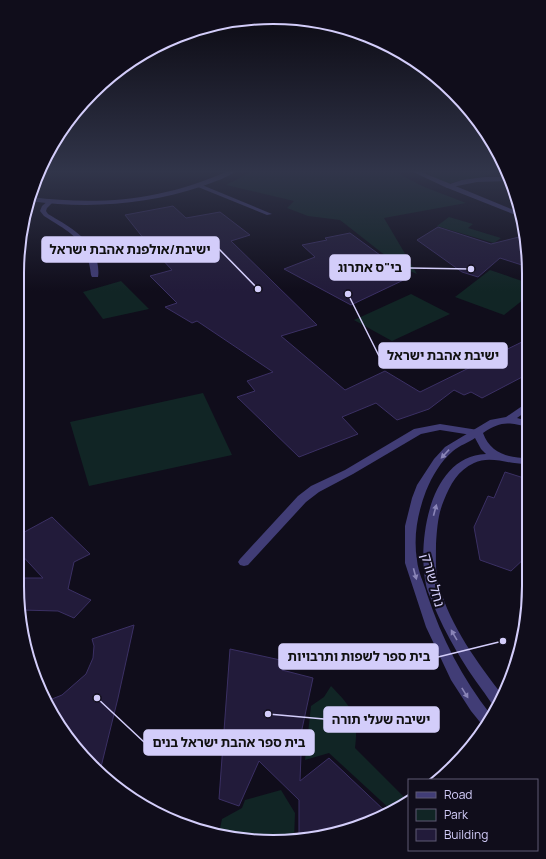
<svg xmlns="http://www.w3.org/2000/svg" width="546" height="859" viewBox="0 0 546 859" font-family="Manrope,'Noto Sans Hebrew',sans-serif">
  <style>
    .green { fill: #112525 }
    .building { fill: #221b3a; stroke: #3b3064 }
    .lines { fill: none; stroke-linecap: round; stroke-linejoin: round }
    .minor { fill: #413d76; fill-rule: evenodd }
    .tertiary { fill: #413d76; fill-rule: evenodd }
    .oneway { fill: #8a85b8 }
    .labels { text-anchor: middle; stroke-width: 4; stroke-linejoin: round; paint-order: stroke }
    .near-street-label { font-size: 14px; fill: #d3cdfa; stroke: #100d1b }
    .rim { fill: none; stroke: #d3cdfa; stroke-width: 2 }
    .leader { fill: none; stroke: #d3cdfa; stroke-width: 1.5 }
    .callout-dot { fill: #d3cdfa; stroke: #100d1b; stroke-width: 1.5 }
    .callout { fill: #d3cdfa; stroke: #d3cdfa; stroke-width: 1.5 }
    .callout-label { font-size: 13px; text-anchor: middle; font-weight: bold; fill: #111 }
  </style>
  <rect width="100%" height="100%" fill="#100d1b"/>
  <g class="green">
    <path d="M253 171H394L422 186 466 203 384 218 417 274 400 267 340 220 308 216 287 208 294 201 226 185Z"/>
    <path d="M422 171H506V173L495 172C481 181 464 178 448 184Z"/>
    <path d="M449 217 473 224 468 228 501 238 494 243 437 226Z"/>
    <path d="M490 270 528 283V296L504 315 455 297Z"/>
    <path d="M121 281 149 309 103 319 83 292Z"/>
    <path d="M411 294 450 314 392 341 354 320Z"/>
    <path d="M203 393 232 455 89 486 70 422Z"/>
    <path d="M331 686C352 708 359 716 355 748L409 802 391 810 329 753 305 760 311 706 324 697Z"/>
    <path d="M281 790 295 813 294 839 273 842 219 833 222 819 242 808 245 800Z"/>
  </g>
  <g class="building">
    <path d="M173 206 186 218 220 212 250 235 231 241 317 325 281 336 345 390 385 371 420 392 528 339V374L482 398 471 392 464 395 454 390 429 409 397 420 376 403 342 417 358 434 299 457 237 397 255 391 247 381 273 372 197 321 192 323 165 307 177 303 150 276 172 270 148 244 125 215Z"/>
    <path d="M438 227 491 244 523 236 528 256V267L500 258 478 277 462 272 417 240Z"/>
    <path d="M350 233 410 277 351 305 284 269 315 257 302 245 327 240 325 238Z"/>
    <path d="M505 472 527 479V556L511 571 480 560 474 527 488 496 494 498Z"/>
    <path d="M52 517 90 554 74 562 68 589 91 600 74 618 58 611 21 610 17 578H43L17 550V536Z"/>
    <path d="M134 625 118 698 100 771 60 728 47 701 62 695 86 674 93 658 94 646 92 639Z"/>
    <path d="M230 649 285 661 282 670 313 678 302 729 300 781 329 758 386 812 339 833 299 839V800L259 761 239 806 219 799Z"/>
  </g>
  <g class="lines">
    <g class="minor">
      <path d="M485 177H507L508 181 477 182 447 188 444 186 462 180Z"/>
      <path d="M198 185H202L272 214 267 215 198 187Z"/>
      <path d="M49 200 54 201 47 208 46 211 48 214C68 226 90 237 97 261 98 266 99 272 98 277H92L91 275C87 239 72 234 44 216L40 211 42 206Z"/>
      <path d="M440 424 478 430 483 433 478 436 440 430 421 434 353 474 319 492 306 502 248 565 244 566 240 565 238 562 240 559 298 496 311 486 345 470 414 429Z"/>
    </g>
    <g class="tertiary">
      <path d="M228 171H236C227 178 213 182 203 186 146 205 88 209 30 201L31 197C101 206 163 200 228 171Z"/>
      <path d="M411 171H419L516 211 518 216 445 187Z"/>
      <path d="M528 402V410L517 418 528 421V427C507 422 501 421 483 433 490 453 508 458 528 458V464C510 465 491 455 474 463 458 470 450 485 444 500 438 514 437 528 436 544 436 557 435 574 439 586 451 627 477 662 503 696L496 707C491 704 487 696 483 691 463 664 446 635 433 604 431 598 427 591 426 585 417 542 429 456 486 454L481 449 475 438C468 443 460 445 453 451 441 461 432 476 426 491 418 512 413 536 417 560 418 572 424 583 427 594 442 639 462 678 491 715L484 727 471 711 451 680 426 627 405 563V526L412 498 417 485 434 459 445 447 490 420 506 417Z"/>
    </g>
  </g>
  <defs><path id="oneway-solid" d="M-6-.8H1V-3.2L6.5 0L1 3.2V.8H-6Z"/></defs>
  <g class="oneway">
    <use href="#oneway-solid" transform="translate(445 454) rotate(133)"/>
    <use href="#oneway-solid" transform="translate(435 510) rotate(-75)"/>
    <use href="#oneway-solid" transform="translate(415 574) rotate(75)"/>
    <use href="#oneway-solid" transform="translate(454 635) rotate(-120)"/>
    <use href="#oneway-solid" transform="translate(465 693) rotate(58)"/>
  </g>
  <linearGradient id="sky" x2="0" y2="1"><stop stop-color="#09070f"/><stop offset="0.59" stop-color="#31354a"/><stop offset="1" stop-color="#31354a" stop-opacity="0"/></linearGradient>
  <rect width="546" height="291" fill="url(#sky)"/>
  <g class="labels">
    <g class="near-street-label">
      <text transform="translate(433 580) rotate(75)" y="5">נחל שורק</text>
    </g>
  </g>
  <path d="M0 0H546V859H0ZM273 24H273A249 249 0 0 1 522 273V586A249 249 0 0 1 273 835H273A249 249 0 0 1 24 586V273A249 249 0 0 1 273 24Z" fill="#100d1b" fill-rule="evenodd"/>
  <path class="rim" d="M273 24H273A249 249 0 0 1 522 273V586A249 249 0 0 1 273 835H273A249 249 0 0 1 24 586V273A249 249 0 0 1 273 24Z"/>
  <path class="leader" d="M258 289L219 249M471 269L410 268M348 294L379 356M503 641L438 657M268 714L324 719M97 698L144 742"/>
  <g class="callout-dot">
    <circle cx="258" cy="289" r="4"/>
    <circle cx="471" cy="269" r="4"/>
    <circle cx="348" cy="294" r="4"/>
    <circle cx="503" cy="641" r="4"/>
    <circle cx="268" cy="714" r="4"/>
    <circle cx="97" cy="698" r="4"/>
  </g>
  <g class="callout">
    <rect x="42" y="237" width="177" height="25" rx="4"/>
    <rect x="330" y="255" width="80" height="25" rx="4"/>
    <rect x="379" y="343" width="128" height="25" rx="4"/>
    <rect x="279" y="644" width="159" height="25" rx="4"/>
    <rect x="324" y="707" width="115" height="25" rx="4"/>
    <rect x="144" y="730" width="170" height="25" rx="4"/>
  </g>
  <g class="callout-label">
    <text x="130" y="254">ישיבת/אולפנת אהבת ישראל</text>
    <text x="370" y="272">בי"ס אתרוג</text>
    <text x="443" y="360">ישיבת אהבת ישראל</text>
    <text x="359" y="661">בית ספר לשפות ותרבויות</text>
    <text x="381" y="724">ישיבה שעלי תורה</text>
    <text x="229" y="747">בית ספר אהבת ישראל בנים</text>
  </g>
  <rect x="408" y="779" width="130" height="72" fill="#100d1b" stroke="#5e5a74"/>
  <rect x="416" y="792" width="20" height="6" fill="#413d76" stroke="#5e5a74"/>
  <text x="444" y="799" font-size="12" fill="#d3cdfa">Road</text>
  <rect x="416" y="809" width="20" height="12" fill="#112525" stroke="#5e5a74"/>
  <text x="444" y="819" font-size="12" fill="#d3cdfa">Park</text>
  <rect x="416" y="829" width="20" height="12" fill="#221b3a" stroke="#5e5a74"/>
  <text x="444" y="839" font-size="12" fill="#d3cdfa">Building</text>
</svg>
